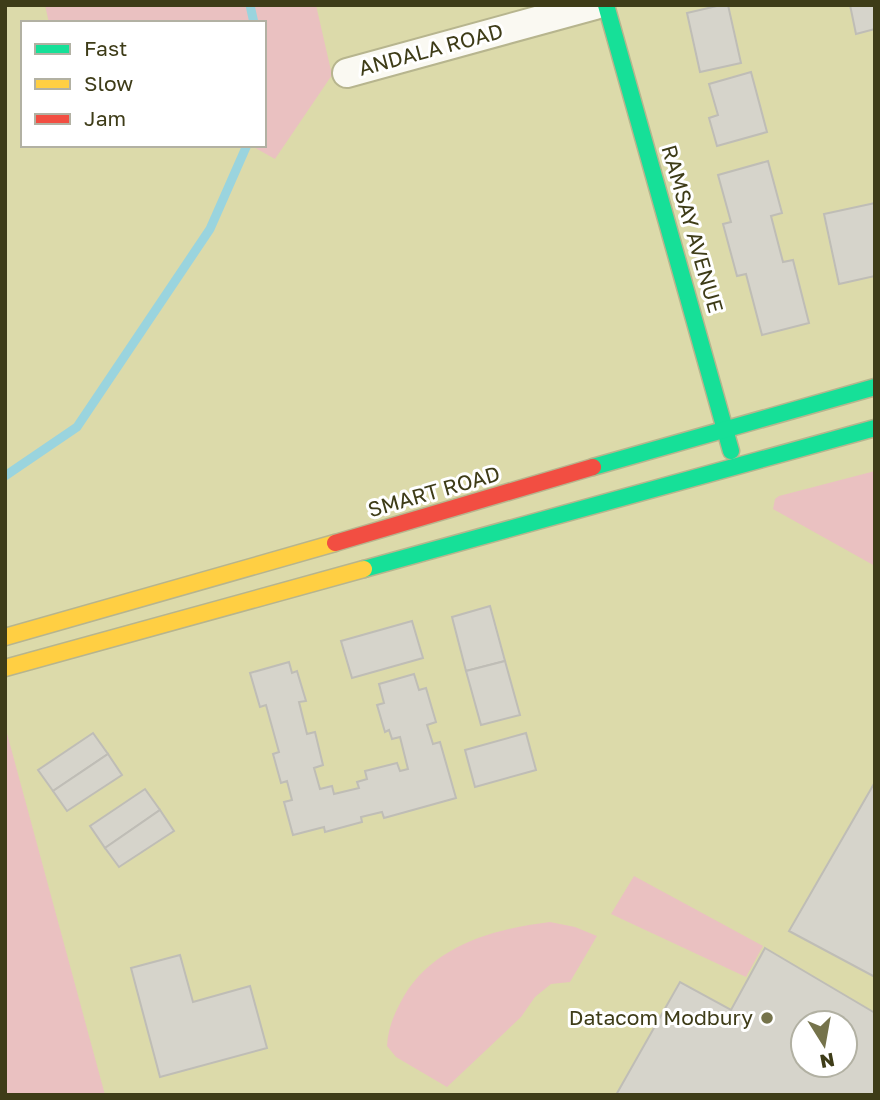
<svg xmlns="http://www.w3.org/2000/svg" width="880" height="1100" viewBox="0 0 880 1100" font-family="'Golos Text',sans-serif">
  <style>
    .green { fill: #eac1c1 }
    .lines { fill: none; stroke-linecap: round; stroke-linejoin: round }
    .stream { stroke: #9ad4de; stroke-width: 9 }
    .building { fill: #d6d4cb; stroke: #bfbdb6; stroke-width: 2; fill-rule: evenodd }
    .street-casing { stroke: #b7b58e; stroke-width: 32 }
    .fast-casing { stroke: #b7b58e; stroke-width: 19 }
    .slow-casing { stroke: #b7b58e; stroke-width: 19 }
    .jam-casing { stroke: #b7b58e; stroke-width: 19 }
    .street { stroke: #faf9f2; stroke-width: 28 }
    .fast { stroke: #16e098; stroke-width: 16 }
    .slow { stroke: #ffcf43; stroke-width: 16 }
    .jam { stroke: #f24e42; stroke-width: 16 }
    .poi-dot { fill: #75734b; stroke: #fff; stroke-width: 2.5 }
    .labels { text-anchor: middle; stroke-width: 6; stroke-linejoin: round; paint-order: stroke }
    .street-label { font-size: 21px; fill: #3e3c18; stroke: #fff }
    .poi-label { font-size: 21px; fill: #3e3c18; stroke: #fff; text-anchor: end }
  </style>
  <rect width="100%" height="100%" fill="#dcdaaa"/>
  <g class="green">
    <path d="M45 5H316L332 75 275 159 250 145H264V23H49Z"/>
    <path d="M875 471V566L773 509 775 499 779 496Z"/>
    <path d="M5 726 105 1095H5Z"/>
    <path d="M634 876 763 946 746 977 611 914Z"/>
    <path d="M550 922 575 927 597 936 570 982 551 984 535 997 521 1017 447 1087 396 1057 387 1046C388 1027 395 1012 404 996 435 945 494 929 550 922Z"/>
  </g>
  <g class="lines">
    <g class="stream">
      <path d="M250 5 254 23"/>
      <path d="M5 476 77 427 210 229 247 145"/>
    </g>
  </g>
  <g class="building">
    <path d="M721 5H728L741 63 700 72 687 13Z"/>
    <path d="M850 5H875V29L856 34Z"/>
    <path d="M751 72 767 132 717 146 709 118 718 115 709 84Z"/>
    <path d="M768 161 782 213 771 216 783 262 793 260 809 323 762 335 746 274 737 276 723 224 731 222 718 175Z"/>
    <path d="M875 203V276L839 284 824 214Z"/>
    <path d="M490 606 505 661 466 671 452 617Z"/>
    <path d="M412 621 423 658 352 678 341 641Z"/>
    <path d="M505 661 520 715 481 725 466 671Z"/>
    <path d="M289 662 292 673 297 671 306 701 299 702 307 734 315 732 323 765 314 768 320 789 332 786 334 794 359 788 357 782 367 779 365 771 397 763 400 771 408 769 400 737 392 739 389 730 385 732 377 705 384 703 379 684 414 674 419 690 426 688 436 722 427 725 433 744 440 742 456 798 384 818 382 812 361 817 362 822 325 832 324 827 293 835 284 802 292 800 287 781 281 783 273 754 279 752 266 705 260 707 250 673Z"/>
    <path d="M93 733 108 754 53 791 38 770Z"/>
    <path d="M526 733 536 770 475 787 465 750Z"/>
    <path d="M108 754 122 775 67 811 53 791Z"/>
    <path d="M875 782V977L789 931Z"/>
    <path d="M145 789 160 810 105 848 90 826Z"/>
    <path d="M160 810 174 831 119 867 105 848Z"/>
    <path d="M765 948 875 1013V1095H616L680 982 731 1010ZM803 1023H845V1065H803Z"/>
    <path d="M180 955 193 1002 250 986 267 1048 160 1077 131 968Z"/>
  </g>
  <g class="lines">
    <g class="street-casing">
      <path id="street" d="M347 73 595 5"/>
    </g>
    <g class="fast-casing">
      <g id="fast">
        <path d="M606 5 731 451"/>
        <path d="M593 467 875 387"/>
        <path d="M364 569 875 428"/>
      </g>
    </g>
    <g class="slow-casing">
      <g id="slow">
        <path d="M5 637 335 543"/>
        <path d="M5 668 364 569"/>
      </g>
    </g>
    <g class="jam-casing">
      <path id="jam" d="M335 543 593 467"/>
    </g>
    <use href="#street" class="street"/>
    <use href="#fast" class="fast"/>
    <use href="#slow" class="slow"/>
    <use href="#jam" class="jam"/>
  </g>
  <circle class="poi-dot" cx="767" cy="1018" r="7"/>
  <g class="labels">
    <g class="street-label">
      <text transform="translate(431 50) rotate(-15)" y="7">ANDALA ROAD</text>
      <text transform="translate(692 229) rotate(74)" y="7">RAMSAY AVENUE</text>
      <text transform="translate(434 492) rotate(-16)" y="7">SMART ROAD</text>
    </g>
    <g class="poi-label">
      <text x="753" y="1025">Datacom Modbury</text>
    </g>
  </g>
  <rect width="880" height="1100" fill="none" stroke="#3e3c18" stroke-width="14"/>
  <rect x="21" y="21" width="245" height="126" fill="#ffffff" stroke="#b2b1a3" stroke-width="2"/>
  <rect x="35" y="44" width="35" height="10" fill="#16e098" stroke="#b2b1a3" stroke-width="2"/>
  <text x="84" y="56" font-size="21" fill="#3e3c18">Fast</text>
  <rect x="35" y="79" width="35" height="10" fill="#ffcf43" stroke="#b2b1a3" stroke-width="2"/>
  <text x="84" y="91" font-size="21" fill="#3e3c18">Slow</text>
  <rect x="35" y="114" width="35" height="10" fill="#f24e42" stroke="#b2b1a3" stroke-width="2"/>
  <text x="84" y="126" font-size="21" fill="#3e3c18">Jam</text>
  <g transform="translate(824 1044) rotate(169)"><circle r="33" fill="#ffffff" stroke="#b2b1a3" stroke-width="2"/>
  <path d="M0-5L12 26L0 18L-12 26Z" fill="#75734b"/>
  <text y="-10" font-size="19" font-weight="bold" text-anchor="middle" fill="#3e3c18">N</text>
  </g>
</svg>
